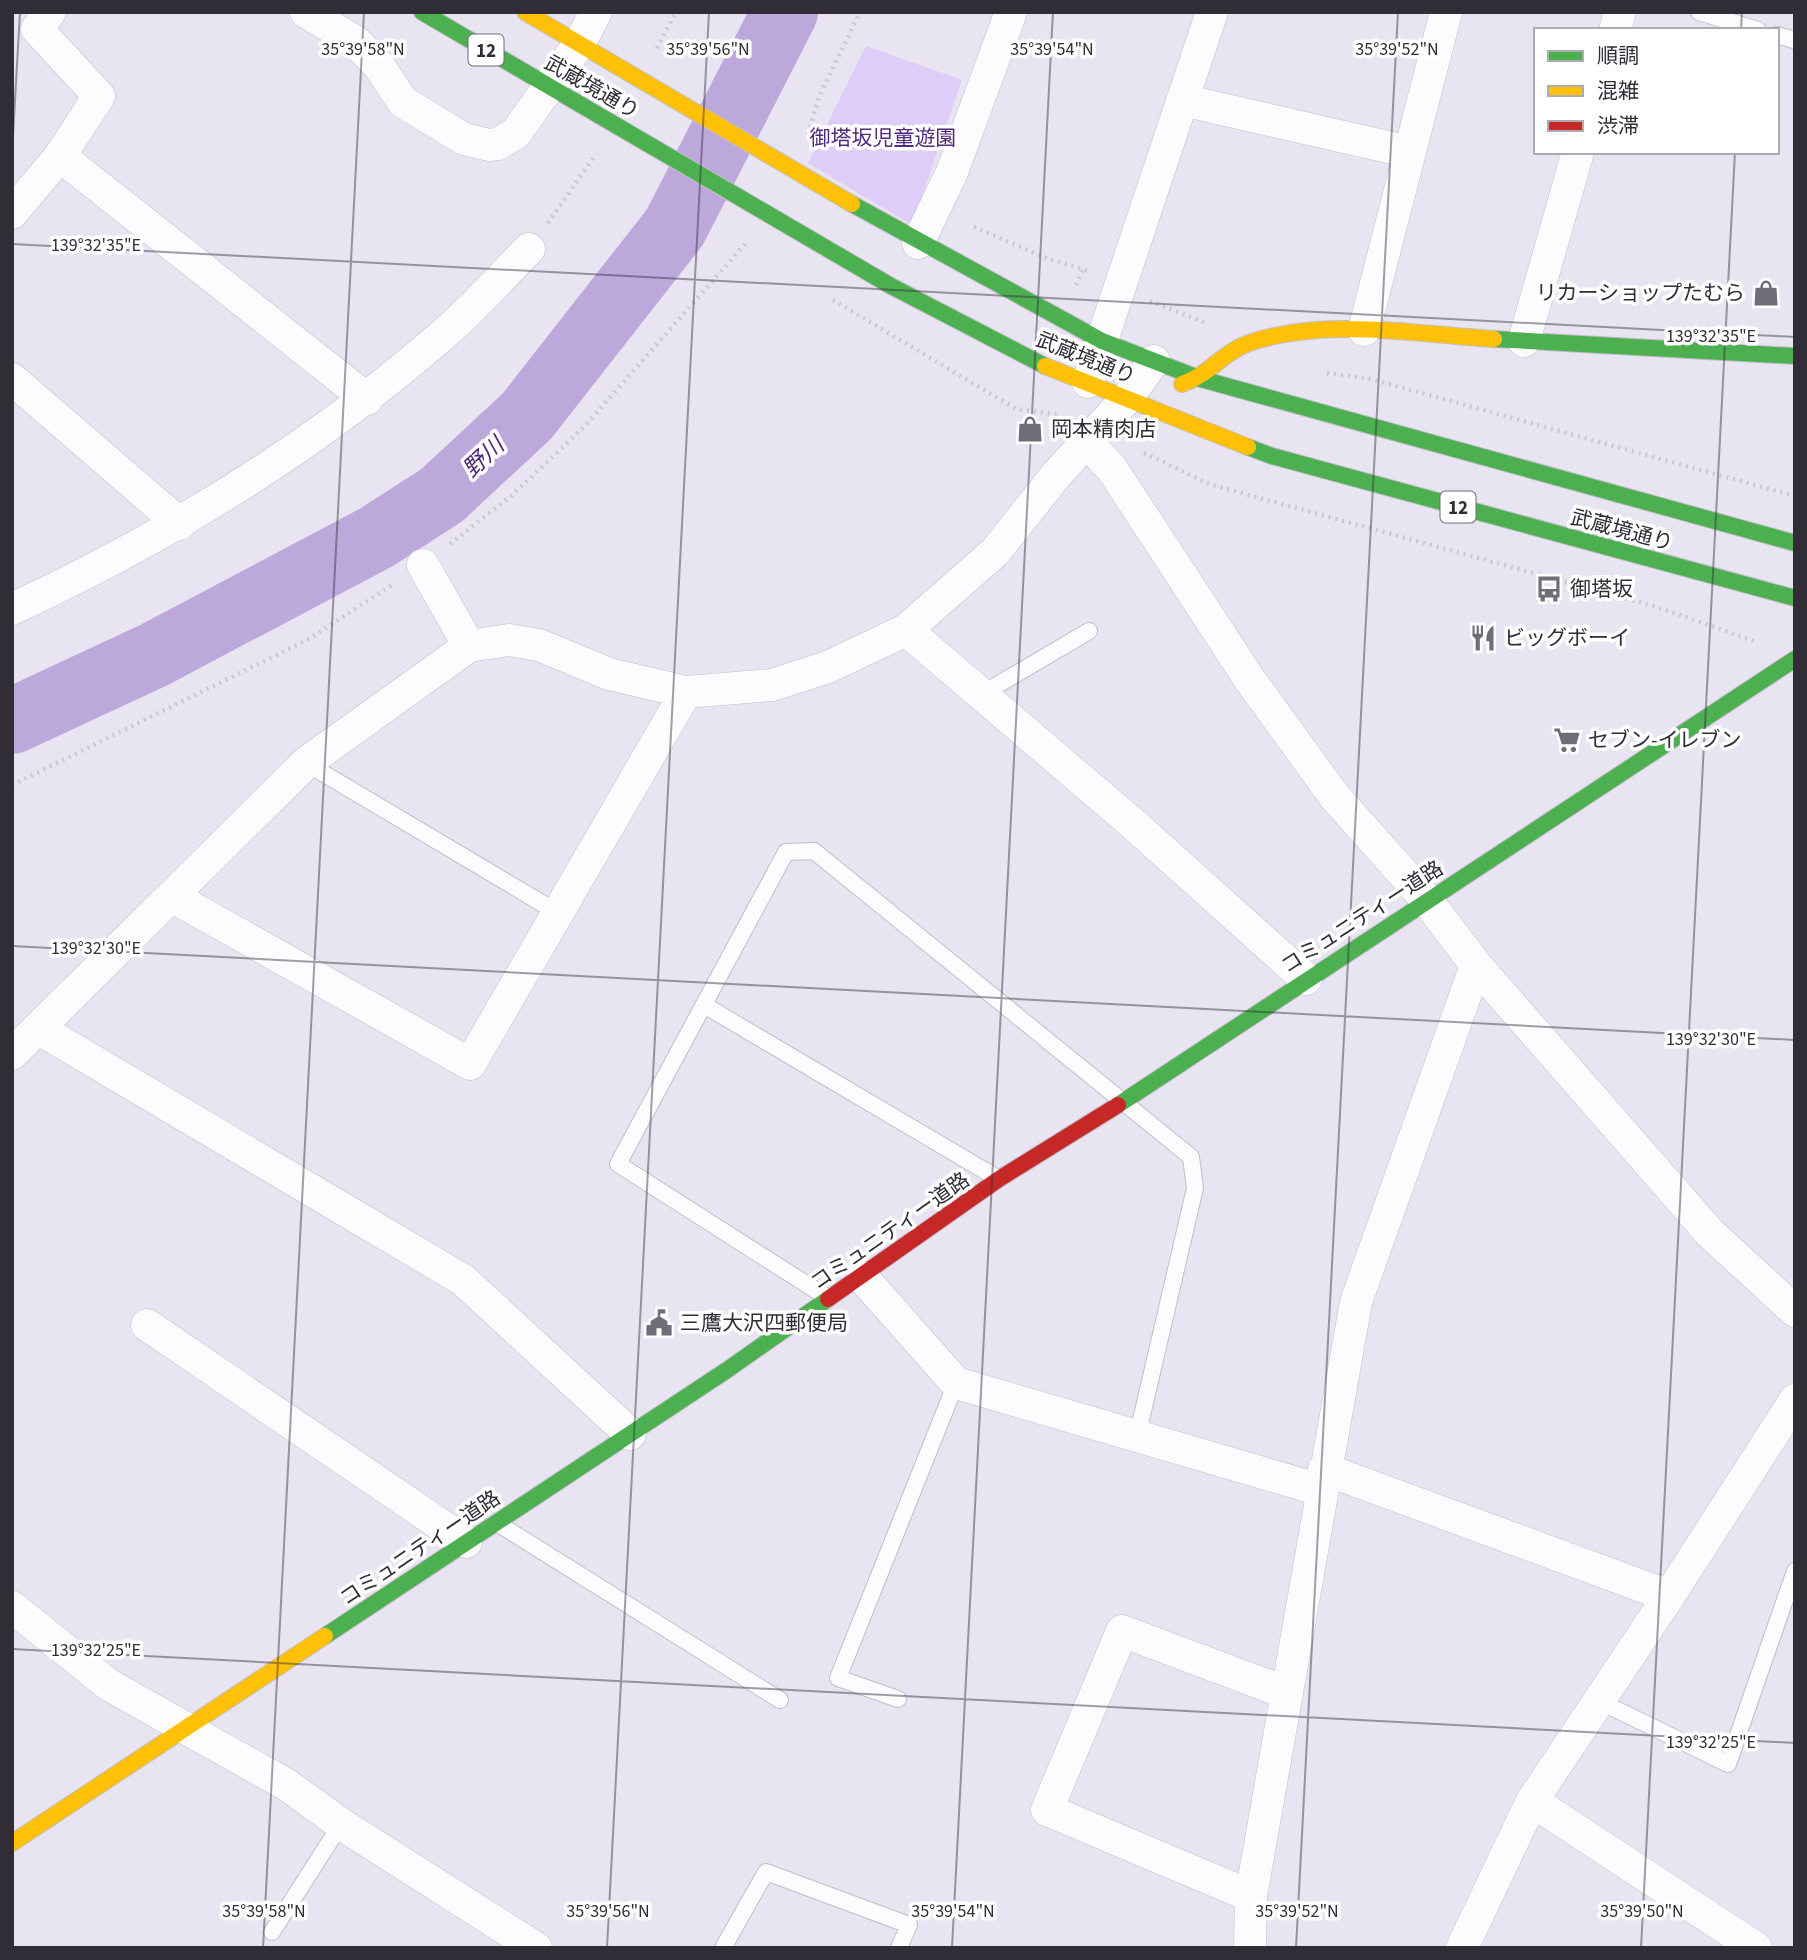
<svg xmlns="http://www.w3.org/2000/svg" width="1807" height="1960" viewBox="0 0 1807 1960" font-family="'Source Sans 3','Noto Sans JP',sans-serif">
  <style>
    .green { fill: #decdf8 }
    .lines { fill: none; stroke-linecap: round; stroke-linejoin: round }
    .river { stroke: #bda8db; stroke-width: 66 }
    .lane-casing { stroke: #c1bec8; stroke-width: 18 }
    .street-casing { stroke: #c1bec8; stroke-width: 33 }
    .fast-casing { stroke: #c1bec8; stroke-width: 18 }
    .slow-casing { stroke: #c1bec8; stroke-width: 18 }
    .jam-casing { stroke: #c1bec8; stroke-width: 18 }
    .path { stroke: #cbc8cd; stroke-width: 4.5; stroke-dasharray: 2 5; stroke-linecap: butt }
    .lane { stroke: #fcfbfd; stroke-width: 16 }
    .street { stroke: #fcfbfd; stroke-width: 32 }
    .fast { stroke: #4caf50; stroke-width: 16 }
    .slow { stroke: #ffc107; stroke-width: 16 }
    .jam { stroke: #c62828; stroke-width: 16 }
    .ticks { fill: none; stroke: #312d37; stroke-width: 2; stroke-opacity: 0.45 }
    .labels { text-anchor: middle; stroke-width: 7; stroke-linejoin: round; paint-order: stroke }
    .shield { fill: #fff; stroke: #6f6c73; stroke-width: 2 }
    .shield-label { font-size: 19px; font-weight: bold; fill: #312d37 }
    .street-label { font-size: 21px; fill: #312d37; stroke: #fff }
    .park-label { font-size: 21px; fill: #512b7b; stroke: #fff }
    .poi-label { font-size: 21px; fill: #312d37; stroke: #fff; text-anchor: start }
    .water-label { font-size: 23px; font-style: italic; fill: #4c2675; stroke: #fff }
    .ticks-label { font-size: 18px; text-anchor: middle; fill: #312d37; stroke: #fff; stroke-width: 7; stroke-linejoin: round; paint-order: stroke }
  </style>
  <rect width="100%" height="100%" fill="#e8e4f1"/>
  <path class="green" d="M866 46 962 80 912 225 808 163Z"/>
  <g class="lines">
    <path class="river" d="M12 721 154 655 377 537 442 495 527 416 675 227 785 12"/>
    <g class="lane-casing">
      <g id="lane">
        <path d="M1699 12 1758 30"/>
        <path d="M1777 35 1794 40"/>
        <path d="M982 694 1089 631"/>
        <path d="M306 763 560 914"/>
        <path d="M704 1005 997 1178"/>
        <path d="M828 1298 618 1164 786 852 814 851 1191 1157 1195 1188 1137 1437"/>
        <path d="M497 1523 780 1700"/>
        <path d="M898 1699 838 1678 956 1383"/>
        <path d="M1599 1701 1728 1764 1795 1571"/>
        <path d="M272 1932 341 1824"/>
        <path d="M723 1948 766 1872 909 1925 899 1948"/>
      </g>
    </g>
    <g class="street-casing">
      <g id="street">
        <path d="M306 12 356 42 379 66 403 102 464 139 489 145 498 144 516 133 579 44 596 12"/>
        <path d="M1615 30 1620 12"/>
        <path d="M1182 100 1410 152"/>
        <path d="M60 156 367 399"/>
        <path d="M12 213 60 156 99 96 37 29 50 12"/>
        <path d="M918 243 952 172 1011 12"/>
        <path d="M1364 330 1446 12"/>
        <path d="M1524 341 1578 152"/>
        <path d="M12 379 180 524"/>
        <path d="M1088 382 1212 12"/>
        <path d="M1086 441 1112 469 1250 680 1335 797 1426 899 1476 965 1710 1233 1795 1311"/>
        <path d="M423 565 469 646"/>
        <path d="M12 609C169 536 316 446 446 332 476 306 502 276 529 249"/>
        <path d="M906 630 1131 822 1306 979"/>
        <path d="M173 897 470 1064 686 692"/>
        <path d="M39 1029 463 1280 630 1434"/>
        <path d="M12 1054 306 763 469 646 509 640 539 645 609 674 686 692 772 685 828 667 906 630 995 552 1057 474 1128 397 1154 361"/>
        <path d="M863 1278 956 1383 1321 1490"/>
        <path d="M147 1325 466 1542"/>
        <path d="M1324 1469 1669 1596"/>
        <path d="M12 1607 109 1685 287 1785 341 1824 536 1948"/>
        <path d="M1532 1801 1756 1948"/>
        <path d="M1251 1896 1047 1810 1122 1631 1287 1693"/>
        <path d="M1250 1948 1251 1896 1356 1302 1476 965"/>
        <path d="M1462 1948 1532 1801 1669 1596 1795 1400"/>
      </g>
    </g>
    <g class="fast-casing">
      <g id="fast">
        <path d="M422 12 891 286 1045 366"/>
        <path d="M852 204 1102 341 1201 379 1795 543"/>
        <path d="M1494 339 1795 356"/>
        <path d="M1248 447 1272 456 1795 598"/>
        <path d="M1118 1105 1795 659"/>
        <path d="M325 1636 727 1370 828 1299"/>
      </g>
    </g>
    <g class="slow-casing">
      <g id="slow">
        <path d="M525 12 852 204"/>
        <path d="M1045 366 1248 447"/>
        <path d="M1182 384C1209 375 1223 352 1249 343 1323 317 1417 334 1494 339"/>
        <path d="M12 1843 325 1636"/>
      </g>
    </g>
    <g class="jam-casing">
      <path id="jam" d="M828 1299 999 1179 1118 1105"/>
    </g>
    <g class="path">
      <path d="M657 48 676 12"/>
      <path d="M808 134 819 97 860 12"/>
      <path d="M548 223 595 155"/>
      <path d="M974 227 1049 259 1089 271"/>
      <path d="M1076 285 1084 267"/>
      <path d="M833 300 1016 409 1060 415"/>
      <path d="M1150 301 1204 322"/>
      <path d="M1327 373 1371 379 1795 496"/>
      <path d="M1144 453 1209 484 1657 607 1754 641"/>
      <path d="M450 544 511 496 584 427 745 244"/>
      <path d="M12 785 307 640 395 583"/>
    </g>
    <use href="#lane" class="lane"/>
    <use href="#street" class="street"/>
    <use href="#fast" class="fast"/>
    <use href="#slow" class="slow"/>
    <use href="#jam" class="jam"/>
  </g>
  <path class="ticks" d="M1741 30 1742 12M12 153 20 12M12 244 1795 337M12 946 1795 1040M12 1649 1795 1743M263 1948 364 12M607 1948 709 12M952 1948 1053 12M1296 1948 1398 12M1641 1948 1735 152"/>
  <defs>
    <g id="shop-bare" transform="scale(2.1)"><path d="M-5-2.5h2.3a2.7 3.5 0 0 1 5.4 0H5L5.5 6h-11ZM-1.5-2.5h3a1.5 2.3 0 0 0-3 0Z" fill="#716d78" stroke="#fff" stroke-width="2.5" paint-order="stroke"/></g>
    <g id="bus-bare" transform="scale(2.1)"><path d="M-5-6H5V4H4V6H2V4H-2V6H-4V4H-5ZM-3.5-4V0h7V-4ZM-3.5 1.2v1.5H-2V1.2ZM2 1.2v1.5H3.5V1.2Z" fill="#716d78" stroke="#fff" stroke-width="2.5" paint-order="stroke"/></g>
    <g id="restaurant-bare" transform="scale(2.1)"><path d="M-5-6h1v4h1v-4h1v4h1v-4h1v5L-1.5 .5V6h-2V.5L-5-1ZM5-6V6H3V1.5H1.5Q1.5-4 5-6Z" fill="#716d78" stroke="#fff" stroke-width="2.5" paint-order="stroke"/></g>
    <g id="supermarket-bare" transform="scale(2.1)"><path d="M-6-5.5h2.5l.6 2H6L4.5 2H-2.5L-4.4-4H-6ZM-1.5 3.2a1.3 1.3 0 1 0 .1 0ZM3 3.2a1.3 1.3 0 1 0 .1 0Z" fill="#716d78" stroke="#fff" stroke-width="2.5" paint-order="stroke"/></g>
    <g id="civic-bare" transform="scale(2.1)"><path d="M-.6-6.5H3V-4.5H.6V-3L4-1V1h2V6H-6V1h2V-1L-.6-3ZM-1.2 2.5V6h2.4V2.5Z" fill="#716d78" stroke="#fff" stroke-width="2.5" paint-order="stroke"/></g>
  </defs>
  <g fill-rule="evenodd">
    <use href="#shop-bare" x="1766" y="293"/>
    <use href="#shop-bare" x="1030" y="429"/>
    <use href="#bus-bare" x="1549" y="589"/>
    <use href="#restaurant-bare" x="1483" y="638"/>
    <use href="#supermarket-bare" x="1567" y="740"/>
    <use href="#civic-bare" x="659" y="1323"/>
  </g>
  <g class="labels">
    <g class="shield">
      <rect x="468.5" y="34.5" width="35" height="31" rx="5"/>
      <rect x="1440.5" y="491.5" width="35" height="31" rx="5"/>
    </g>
    <g class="shield-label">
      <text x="486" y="57">12</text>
      <text x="1458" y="514">12</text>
    </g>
    <g class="street-label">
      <text transform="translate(592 87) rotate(30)" y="7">武蔵境通り</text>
      <text transform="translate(1086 358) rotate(22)" y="7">武蔵境通り</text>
      <text transform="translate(1622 530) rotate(15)" y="7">武蔵境通り</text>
      <text transform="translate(1362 917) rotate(-33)" y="7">コミュニティー道路</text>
      <text transform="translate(890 1231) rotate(-35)" y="7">コミュニティー道路</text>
      <text transform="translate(420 1548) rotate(-34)" y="7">コミュニティー道路</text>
    </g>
    <g class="park-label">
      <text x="883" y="145">御塔坂児童遊園</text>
    </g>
    <g class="poi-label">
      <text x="1745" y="300" text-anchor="end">リカーショップたむら</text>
      <text x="1051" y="436">岡本精肉店</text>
      <text x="1570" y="596">御塔坂</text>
      <text x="1504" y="645">ビッグボーイ</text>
      <text x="1588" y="747">セブン-イレブン</text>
      <text x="680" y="1330">三鷹大沢四郵便局</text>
    </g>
    <g class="water-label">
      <text transform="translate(483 457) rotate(-43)" y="8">野川</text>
    </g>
  </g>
  <g class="ticks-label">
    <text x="363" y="55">35°39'58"N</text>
    <text x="708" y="55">35°39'56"N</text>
    <text x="1052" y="55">35°39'54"N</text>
    <text x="1397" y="55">35°39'52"N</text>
    <text x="96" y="251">139°32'35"E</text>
    <text x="1711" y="342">139°32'35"E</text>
    <text x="96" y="954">139°32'30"E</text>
    <text x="1711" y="1045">139°32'30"E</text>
    <text x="96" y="1656">139°32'25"E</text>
    <text x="1711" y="1748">139°32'25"E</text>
    <text x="264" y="1917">35°39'58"N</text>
    <text x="608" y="1917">35°39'56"N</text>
    <text x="953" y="1917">35°39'54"N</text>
    <text x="1297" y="1917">35°39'52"N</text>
    <text x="1642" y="1917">35°39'50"N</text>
  </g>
  <rect width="1807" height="1960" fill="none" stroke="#312d37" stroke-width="28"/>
  <rect x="1534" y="28" width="245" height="126" fill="#ffffff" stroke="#adabaf" stroke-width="2"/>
  <rect x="1548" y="51" width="35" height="10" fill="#4caf50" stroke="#adabaf" stroke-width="2"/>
  <text x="1597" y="63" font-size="21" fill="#312d37">順調</text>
  <rect x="1548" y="86" width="35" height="10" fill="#ffc107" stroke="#adabaf" stroke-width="2"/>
  <text x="1597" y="98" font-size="21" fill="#312d37">混雑</text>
  <rect x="1548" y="121" width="35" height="10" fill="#c62828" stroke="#adabaf" stroke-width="2"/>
  <text x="1597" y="133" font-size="21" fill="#312d37">渋滞</text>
</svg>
